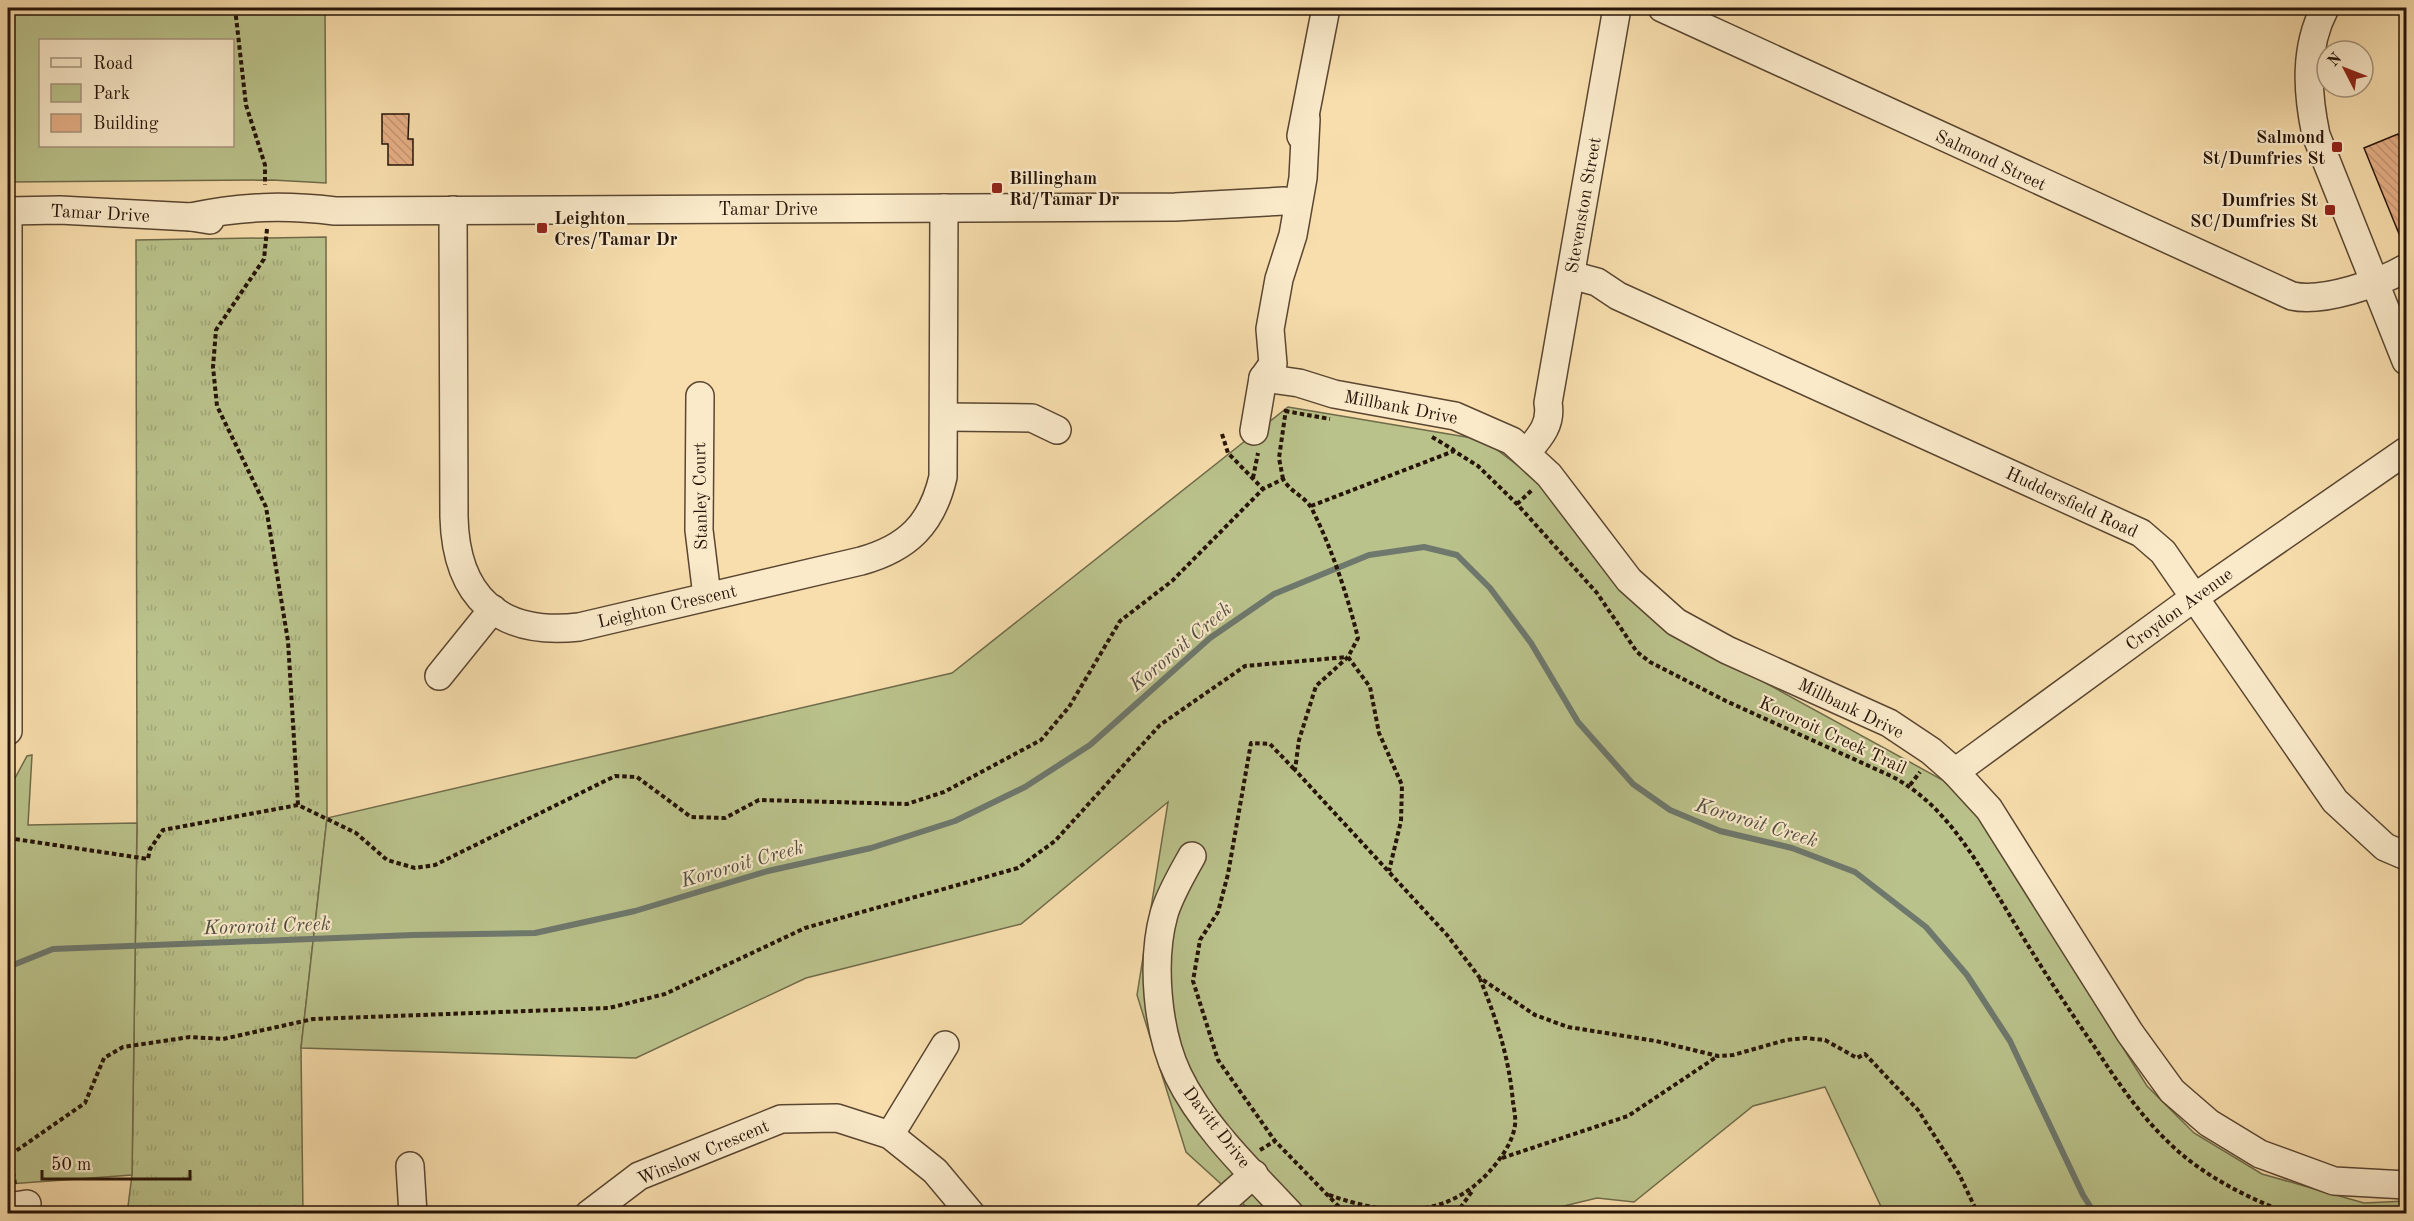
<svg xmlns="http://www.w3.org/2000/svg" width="2414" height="1221" viewBox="0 0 2414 1221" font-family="'Old Standard TT',serif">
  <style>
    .grass { fill: url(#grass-tufts); stroke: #706b4a; stroke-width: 1.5 }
    .green { fill: #bac28b; stroke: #706b4a; stroke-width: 1.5; fill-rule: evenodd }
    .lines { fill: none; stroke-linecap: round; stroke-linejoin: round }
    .stream { stroke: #6e786d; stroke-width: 6 }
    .building { fill: url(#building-back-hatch); stroke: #261408; stroke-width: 1.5 }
    .minor-casing { stroke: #5a4631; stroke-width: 30 }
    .path { stroke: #261408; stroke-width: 4; stroke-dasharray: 4.5 3; stroke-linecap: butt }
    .minor { stroke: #faeaca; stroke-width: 27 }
    .poi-dot { fill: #8f2418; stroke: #faeaca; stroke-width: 2 }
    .labels { text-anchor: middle; stroke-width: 4.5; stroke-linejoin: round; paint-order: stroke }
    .poi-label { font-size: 18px; font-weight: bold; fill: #261408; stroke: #faeaca; text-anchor: end }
    .street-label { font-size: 18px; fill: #261408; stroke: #faeaca }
    .water-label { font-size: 20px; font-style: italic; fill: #504e43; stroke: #faeaca }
  </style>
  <defs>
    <pattern id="grass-tufts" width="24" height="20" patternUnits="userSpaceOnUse" patternTransform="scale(1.5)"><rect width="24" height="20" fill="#bac28b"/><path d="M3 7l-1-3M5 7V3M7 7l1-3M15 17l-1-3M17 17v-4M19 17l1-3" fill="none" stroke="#a0a676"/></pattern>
    <pattern id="building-back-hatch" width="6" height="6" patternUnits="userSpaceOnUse" patternTransform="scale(1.5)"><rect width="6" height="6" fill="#e6af87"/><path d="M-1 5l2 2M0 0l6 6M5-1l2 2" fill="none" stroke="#c59673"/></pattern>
  </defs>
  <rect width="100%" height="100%" fill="#f8dead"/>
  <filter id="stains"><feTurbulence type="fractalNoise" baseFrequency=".00333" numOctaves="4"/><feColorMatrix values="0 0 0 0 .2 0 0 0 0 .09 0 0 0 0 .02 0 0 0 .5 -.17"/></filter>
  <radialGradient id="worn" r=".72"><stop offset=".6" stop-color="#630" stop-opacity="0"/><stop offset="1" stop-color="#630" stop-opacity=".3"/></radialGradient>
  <path class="grass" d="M326 237 327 818 301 1048 303 1213 127 1214 132 1175 137 823 136 240Z"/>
  <g class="green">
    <path d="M8 8H325L326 183 272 180 8 182ZM40 40H232V146H40Z"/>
    <path d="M1288 407 1484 440 1548 488 1698 646 1948 783 1976 814 2147 1086 2194 1133 2262 1174 2364 1203 2406 1201V1213H1884L1825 1087 1753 1106 1634 1202 1597 1198 1531 1214 1253 1213 1186 1152 1137 995 1168 802 1021 924 806 978 636 1058 301 1048 327 818 952 673Z"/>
    <path d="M32 755 28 825 137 823 132 1175 9 1184 8 791 27 756Z"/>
  </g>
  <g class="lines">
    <path class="stream" d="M8 967 53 949 413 935 535 933 635 911 768 871 871 848 955 821 1025 787 1090 745 1210 638 1274 594 1369 555 1424 547 1457 555 1490 588 1531 643 1578 722 1633 784 1670 810 1720 831 1792 848 1855 872 1926 927 1967 975 2010 1041 2083 1195 2095 1214"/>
  </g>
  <g class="building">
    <path d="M382 114H409L408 139H413V165H388V144H382Z"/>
    <path d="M2398 134 2406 155V251L2364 148Z"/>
  </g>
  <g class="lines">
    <g class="minor-casing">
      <g id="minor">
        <path d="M1662 8 2292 296C2323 303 2380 283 2406 268"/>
        <path d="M2325 8C2304 48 2307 92 2316 135L2406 361"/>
        <path d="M1301 136 1326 8"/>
        <path d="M453 210 454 517C456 597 499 636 579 627L861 561C908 548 932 524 943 477L944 208"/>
        <path d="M8 211 60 210 191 217 210 220"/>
        <path d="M191 217C241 206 285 205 335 211L1175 207 1284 201"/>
        <path d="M1571 275 1597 282 1618 296 2141 533 2163 552 2335 801 2385 847 2406 856"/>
        <path d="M1263 378 1299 383 1334 394 1455 416 1512 441 1549 475 1629 580 1676 622 1727 650 1889 723 1931 751 1955 772 1989 809 2130 1033 2172 1091 2209 1123 2260 1154 2334 1181 2406 1185"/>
        <path d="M700 396 699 530 707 596"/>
        <path d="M945 417 1032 418 1057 430"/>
        <path d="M1254 431 1263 378 1273 364 1270 329 1279 279 1293 235 1303 178 1306 119"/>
        <path d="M1527 452C1540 437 1552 424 1548 403L1617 8"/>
        <path d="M439 676 493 609"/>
        <path d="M8 731V211"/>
        <path d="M1955 772 2195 597 2406 451"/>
        <path d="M1192 856C1182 874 1170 894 1164 914 1151 961 1157 1031 1178 1075 1203 1127 1251 1172 1290 1214"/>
        <path d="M890 1135 945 1045"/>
        <path d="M410 1166 413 1214"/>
        <path d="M8 1207 27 1204"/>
        <path d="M589 1214 639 1176 781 1119 837 1118 890 1135 935 1171 971 1214"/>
        <path d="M1209 1214 1254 1174"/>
      </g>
    </g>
    <g class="path">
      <path d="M235 8 246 105 265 165V185"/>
      <path d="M267 229 264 259 216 330 213 367 217 406 266 507 288 641 298 805"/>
      <path d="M1285 411 1330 419"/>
      <path d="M1222 434 1228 453 1263 489"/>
      <path d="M1432 437 1454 450"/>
      <path d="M1253 478 1258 453"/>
      <path d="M1283 479 1279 458 1286 409"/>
      <path d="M1517 504 1532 490"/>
      <path d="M1311 506 1454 451 1478 466 1517 504 1597 593 1637 652 1650 662 1726 701 1891 776C1944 803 1973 856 2003 904 2032 953 2062 1000 2094 1046 2122 1089 2152 1133 2194 1164 2224 1186 2256 1201 2290 1214"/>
      <path d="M1348 657 1370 687 1379 733 1402 785 1401 821 1389 871"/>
      <path d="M1294 769 1270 744 1251 743 1228 874 1218 912 1200 940 1193 981 1218 1060 1275 1141 1346 1214"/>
      <path d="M1910 785 1920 772"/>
      <path d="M8 838 148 859 150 849 163 830 298 805 356 833 387 860 415 868 435 865 615 776 637 777 691 817 725 818 759 800 907 804 944 792 1041 740 1069 707 1120 621 1172 581 1263 489 1283 479C1290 492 1306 497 1312 509 1332 549 1347 594 1358 638L1348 657 1316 686 1299 740 1295 770 1447 935 1480 978 1535 1015 1568 1027 1656 1041 1718 1056 1733 1055 1786 1040 1806 1038 1825 1040 1857 1058 1865 1054 1918 1110 1959 1174 1978 1214"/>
      <path d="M1260 1150 1275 1141"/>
      <path d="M1502 1158 1628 1116 1718 1056"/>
      <path d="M15 1184 10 1155 85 1103 104 1058 123 1047 190 1037 223 1039 313 1019 609 1008 665 994 805 928 1018 868 1055 841 1160 725 1245 666 1347 657"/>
      <path d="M1329 1195C1386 1215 1444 1221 1489 1172 1500 1160 1513 1142 1515 1125 1516 1118 1514 1109 1513 1102 1509 1058 1497 1020 1480 979"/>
      <path d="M1456 1214 1473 1190"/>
    </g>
    <use href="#minor" class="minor"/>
  </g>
  <g class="poi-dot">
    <rect x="2331" y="141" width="12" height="12" rx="3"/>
    <rect x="991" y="182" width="12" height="12" rx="3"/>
    <rect x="2324" y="204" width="12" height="12" rx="3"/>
    <rect x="536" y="222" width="12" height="12" rx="3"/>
  </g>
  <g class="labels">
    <g class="poi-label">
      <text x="2325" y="143">Salmond<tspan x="2325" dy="21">St/Dumfries St</tspan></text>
      <text x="1009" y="184" text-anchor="start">Billingham<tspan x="1009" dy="21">Rd/Tamar Dr</tspan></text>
      <text x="2318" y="206">Dumfries St<tspan x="2318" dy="21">SC/Dumfries St</tspan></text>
      <text x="554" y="224" text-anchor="start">Leighton<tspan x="554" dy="21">Cres/Tamar Dr</tspan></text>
    </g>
    <g class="street-label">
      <text transform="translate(1991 160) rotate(25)" y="6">Salmond Street</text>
      <text transform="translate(1583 205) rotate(-80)" y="6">Stevenston Street</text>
      <text x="768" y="215">Tamar Drive</text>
      <text transform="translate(100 213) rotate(3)" y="6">Tamar Drive</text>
      <text transform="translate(1401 407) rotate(11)" y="6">Millbank Drive</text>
      <text transform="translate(700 496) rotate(-91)" y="6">Stanley Court</text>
      <text transform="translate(2072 502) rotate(25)" y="6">Huddersfield Road</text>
      <text transform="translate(667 606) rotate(-13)" y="6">Leighton Crescent</text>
      <text transform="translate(2179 609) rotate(-36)" y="6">Croydon Avenue</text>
      <text transform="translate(1851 708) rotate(26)" y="6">Millbank Drive</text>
      <text transform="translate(1833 735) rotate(25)" y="6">Kororoit Creek Trail</text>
      <text transform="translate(1217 1127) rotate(52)" y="6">Davitt Drive</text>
      <text transform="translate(703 1152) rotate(-23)" y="6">Winslow Crescent</text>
    </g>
    <g class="water-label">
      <text transform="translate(1180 646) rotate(-40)" y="7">Kororoit Creek</text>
      <text transform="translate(1757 822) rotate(17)" y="7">Kororoit Creek</text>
      <text transform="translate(742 863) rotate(-16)" y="7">Kororoit Creek</text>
      <text transform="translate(267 925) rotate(-2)" y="7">Kororoit Creek</text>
    </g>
  </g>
  <rect width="2414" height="1221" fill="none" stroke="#f8dead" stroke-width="30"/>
  <rect x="9" y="9" width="2396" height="1203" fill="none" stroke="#261408" stroke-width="3"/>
  <rect x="15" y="15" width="2384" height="1191" fill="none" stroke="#261408" stroke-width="1.5"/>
  <rect x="39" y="39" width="195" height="108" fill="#faeaca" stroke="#a5947c" stroke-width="1.5"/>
  <rect x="51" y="58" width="30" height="9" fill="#faeaca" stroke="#a5947c" stroke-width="1.5"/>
  <text x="93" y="69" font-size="18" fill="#261408">Road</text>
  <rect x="51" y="84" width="30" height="18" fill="#bac28b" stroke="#a5947c" stroke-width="1.5"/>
  <text x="93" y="99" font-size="18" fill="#261408">Park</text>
  <rect x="51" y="114" width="30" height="18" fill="#e6af87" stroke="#a5947c" stroke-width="1.5"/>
  <text x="93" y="129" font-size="18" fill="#261408">Building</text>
  <g transform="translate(2345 69) rotate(312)"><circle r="28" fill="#faeaca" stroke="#a5947c" stroke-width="1.5"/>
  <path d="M0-4.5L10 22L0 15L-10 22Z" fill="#8f2418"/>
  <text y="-9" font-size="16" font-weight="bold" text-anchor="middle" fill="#261408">N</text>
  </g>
  <path d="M42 1170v9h148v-9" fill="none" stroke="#261408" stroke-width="3"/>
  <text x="51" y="1170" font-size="18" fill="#261408" stroke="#faeaca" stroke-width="4.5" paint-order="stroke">50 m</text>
  <rect width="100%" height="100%" filter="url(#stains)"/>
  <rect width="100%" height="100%" fill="url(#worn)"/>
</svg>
